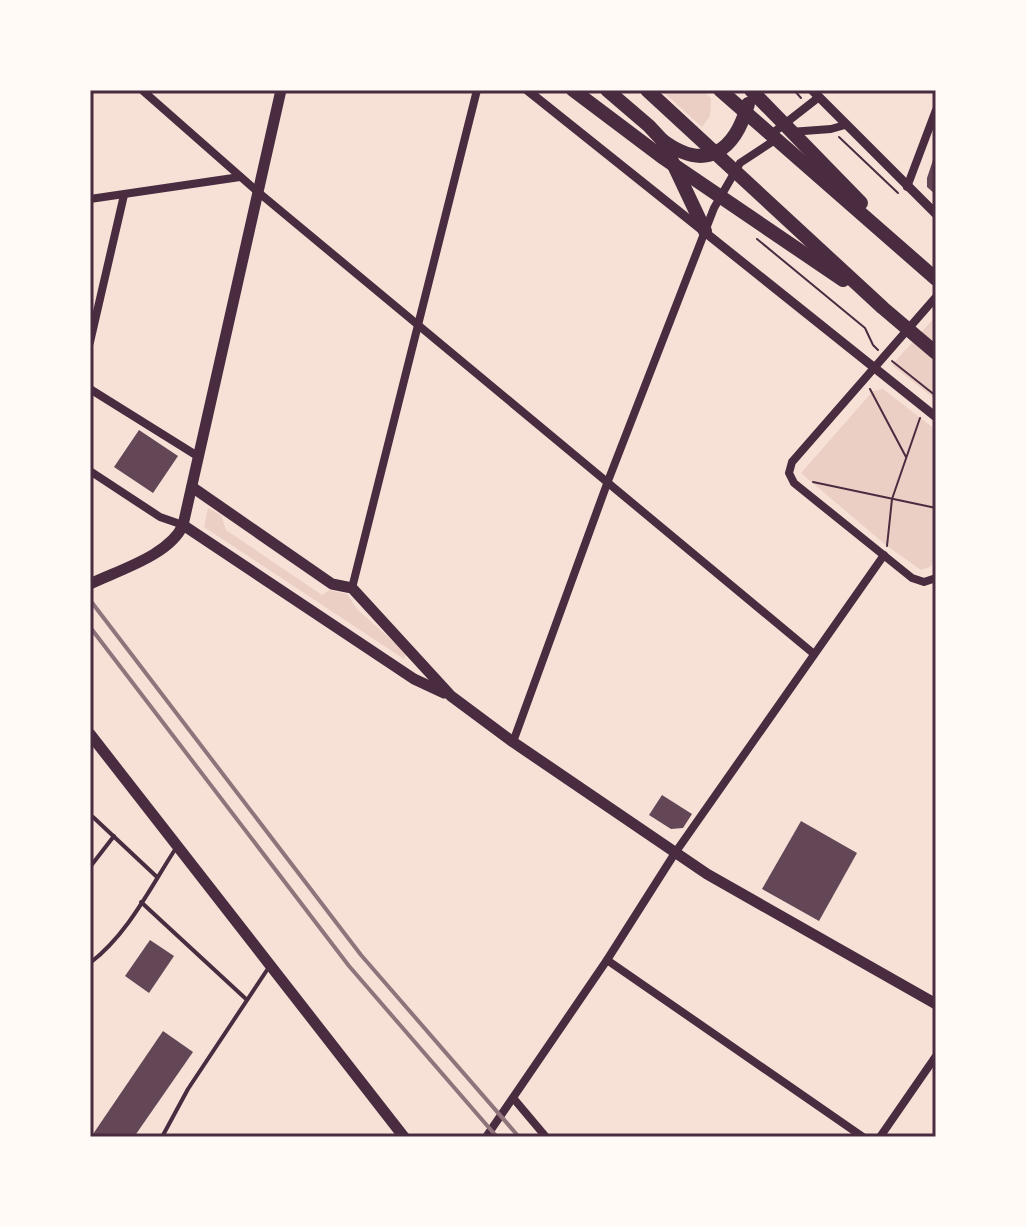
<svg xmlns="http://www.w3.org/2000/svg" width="1026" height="1227" viewBox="0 0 1026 1227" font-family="Helvetica,sans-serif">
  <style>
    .green { fill: #ebcfc5 }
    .building { fill: #644757 }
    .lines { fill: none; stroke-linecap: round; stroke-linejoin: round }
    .path { stroke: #4a2c40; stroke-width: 2 }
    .service { stroke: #4a2c40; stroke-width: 4 }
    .minor { stroke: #4a2c40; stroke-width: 8 }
    .tertiary { stroke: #4a2c40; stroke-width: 9 }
    .secondary { stroke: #4a2c40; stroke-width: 11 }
    .motorway { stroke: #4a2c40; stroke-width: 14 }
    .rail { stroke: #8f747c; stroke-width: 4 }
    .neatline { fill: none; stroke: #4a2c40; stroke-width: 3 }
  </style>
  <rect width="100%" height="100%" fill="#f7e1d7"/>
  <g class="green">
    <path d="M661 90H702L711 98 710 116 702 127Z"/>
    <path d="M936 316V400L892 365Z"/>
    <path d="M883 389 936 430V559L930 567 921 570 887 546 801 473 873 391Z"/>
    <path d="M208 508 221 515 226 530 322 595 329 590 347 594 357 609 406 653 404 659 204 527Z"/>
  </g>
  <g class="building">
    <path d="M936 151V195L927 187V178Z"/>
    <path d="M139 430 178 456 153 493 114 467Z"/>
    <path d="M662 795 692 814 683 828 671 829 649 815Z"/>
    <path d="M801 821 857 853 819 921 762 889Z"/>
    <path d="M150 940 174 956 149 993 125 976Z"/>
    <path d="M163 1031 193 1052 134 1137H91Z"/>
  </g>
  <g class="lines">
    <g class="path">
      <path d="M794 90 801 98"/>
      <path d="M839 137 898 193"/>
      <path d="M757 239 865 328 873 345 878 350"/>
      <path d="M892 361 936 396"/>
      <path d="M870 389 906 457"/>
      <path d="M813 482 936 508"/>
      <path d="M887 546 892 499 920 418"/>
    </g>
    <g class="service">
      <path d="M93 817 157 877"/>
      <path d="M90 867 114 836"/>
      <path d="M141 902 246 999"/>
      <path d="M90 963C128 934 150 888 176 848"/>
      <path d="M162 1137 188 1089 269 967"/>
    </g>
    <g class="minor">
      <path d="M142 90 258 192 814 654"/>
      <path d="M790 132 831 129 845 125"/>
      <path d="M769 136 819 97"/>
      <path d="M907 187 936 110"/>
      <path d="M90 199 240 177"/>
      <path d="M936 297 792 462 789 473 794 483 912 578 924 582 936 578"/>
      <path d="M90 342 124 195"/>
      <path d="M90 389 199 457"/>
      <path d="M90 471 160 517 183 525"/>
      <path d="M352 588 477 90"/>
      <path d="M513 742 608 481 714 208 740 163 778 138"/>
      <path d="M607 960 863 1137"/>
      <path d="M514 1099 546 1137"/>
      <path d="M486 1137 607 960 675 853 884 555"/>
      <path d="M880 1137 936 1056"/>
    </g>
    <g class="tertiary">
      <path d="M527 90 936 417"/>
      <path d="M812 90 936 214"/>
    </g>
    <g class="secondary">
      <path d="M192 487 332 584 352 588 451 696 513 742 707 874 936 1004"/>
      <path d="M183 525 414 679 444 693"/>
      <path d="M90 584C119 570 170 555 183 525L281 90"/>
      <path d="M90 734 404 1137"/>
    </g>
    <g class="motorway">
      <path d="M573 90 662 157 843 280"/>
      <path d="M607 90 649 126 662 140 705 231"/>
      <path d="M647 90 883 308 936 353"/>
      <path d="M720 90 936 279"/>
      <path d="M751 90 861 203"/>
      <path d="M662 140C706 173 735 151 748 104"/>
    </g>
    <g class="rail">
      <path d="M90 600 361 955 519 1137"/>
      <path d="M90 627 349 966 497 1137"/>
    </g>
  </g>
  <rect width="1026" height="1227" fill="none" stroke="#fffaf5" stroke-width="184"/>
  <rect x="92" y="92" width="842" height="1043" class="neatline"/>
</svg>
